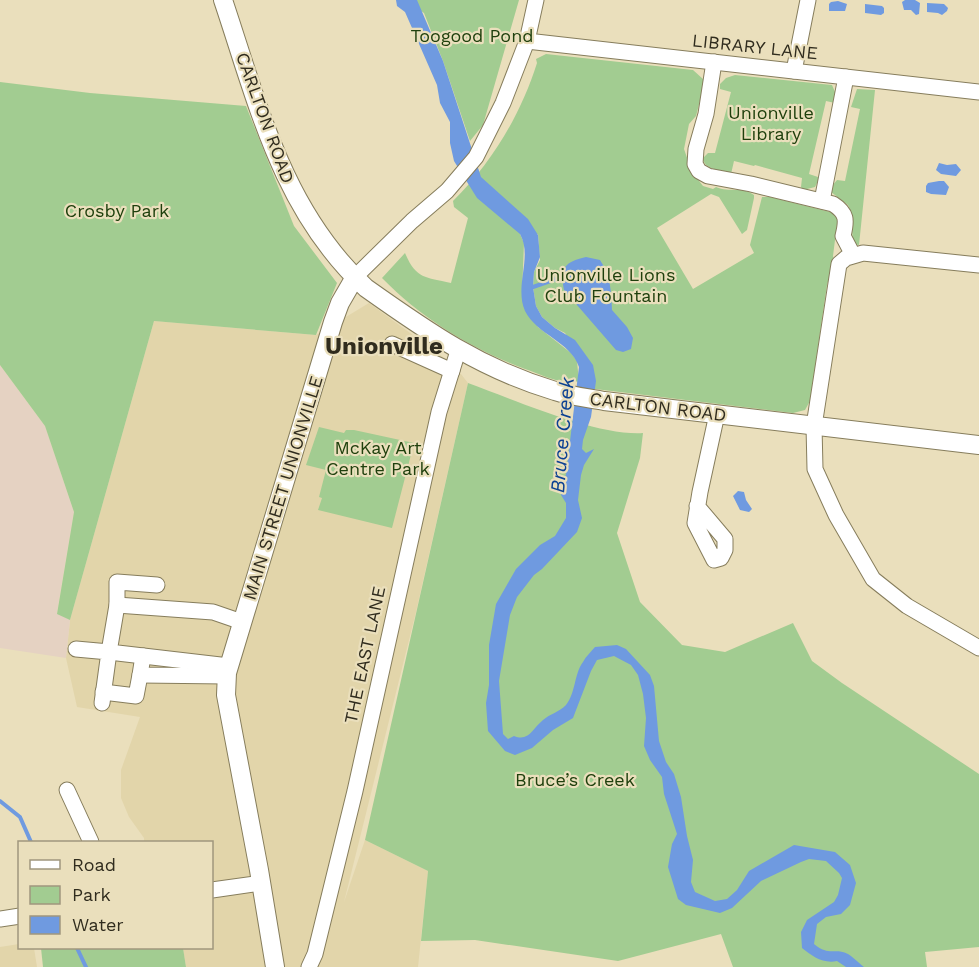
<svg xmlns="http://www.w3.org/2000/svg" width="979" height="967" viewBox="0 0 979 967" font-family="'Work Sans',sans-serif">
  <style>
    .built { fill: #e2d5aa }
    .education { fill: #e5d2c2 }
    .green { fill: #a2cc91 }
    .water { fill: #6f9ae0 }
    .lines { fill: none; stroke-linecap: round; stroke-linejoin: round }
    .stream { stroke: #6f9ae0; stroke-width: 4 }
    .minor-casing { stroke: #867d5c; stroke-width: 17 }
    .major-casing { stroke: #867d5c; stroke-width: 20 }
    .minor { stroke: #fff; stroke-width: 15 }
    .major { stroke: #fff; stroke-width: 18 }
    .labels { text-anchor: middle; stroke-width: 4.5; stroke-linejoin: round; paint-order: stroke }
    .park-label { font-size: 18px; fill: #1f400d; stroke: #eadfbc }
    .street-label { font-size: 18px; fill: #302c1e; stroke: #eadfbc }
    .water-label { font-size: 20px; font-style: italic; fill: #0c4192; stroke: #eadfbc }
    .district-label { font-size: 24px; font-weight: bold; fill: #302c1e; stroke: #eadfbc }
  </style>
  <rect width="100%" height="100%" fill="#eadfbc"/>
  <g class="built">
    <path d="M369 303 454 365 468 383 416 612 344 902 365 840 428 871 418 967H186L183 948H212V842H144V838L129 817 121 798V770L140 717 77 707 66 658 70 620 154 321 316 335Z"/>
    <path d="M19 944 20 948H34L37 967H0V947Z"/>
  </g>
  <path class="education" d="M0 365 45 426 74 512 57 613 70 620 66 658 0 648Z"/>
  <g class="green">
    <path d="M406 0H519L483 125 470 141 443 61 424 13Z"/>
    <path d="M546 54 693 70 703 79 704 85 696 116 689 124 684 149 692 172 703 186 713 189 716 187C730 193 741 186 754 195V198L747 230 742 234 719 197 711 194 657 228 693 289 754 253 750 245 762 197H770L834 213 838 216 833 256 834 261 827 285 810 401 805 410 793 413 595 389V377L565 333 555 328 542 317 536 306 533 287 534 272 540 260 538 234H520L524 243 522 294 538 327 571 353 577 361 579 382C573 380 567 383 560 381 549 379 537 373 525 369 472 349 422 319 382 278L405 253C416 279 425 277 451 283L468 218 454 207 453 201C492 163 521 114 537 63L536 59Z"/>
    <path d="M735 75 832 85 835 92V103L826 101 809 174 818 177V181L815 187 803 190 801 187 802 178 755 165 754 166 734 161 731 174 711 168 706 165 702 159 708 153H715L731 92 720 89V84L726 78Z"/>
    <path d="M0 82 90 93 246 106 294 226 337 283 316 335 154 321 70 620 57 614 74 512 45 426 0 365Z"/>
    <path d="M857 89 875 90 859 245 853 244 851 212 848 205 831 192 832 186 837 180 845 181 860 109 851 107Z"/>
    <path d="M468 383C515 400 596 436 643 433L640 458 617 533 640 602 682 645 725 652 793 623 812 661 842 683 979 774V947L925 952 927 967H733L721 934 618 961 475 940 421 941 428 871 365 840Z"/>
    <path d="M319 427 344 433 346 430H354L414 443 392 528 318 510 322 498 319 497 326 470 306 465Z"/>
    <path d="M41 948H183L186 967H43Z"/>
  </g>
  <g class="water">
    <path d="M396 0H417L443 61 481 177 528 219 538 235 540 257 534 272 533 287 536 306 542 317 555 328 575 340 593 365 596 381 591 417 583 440 582 449 586 453 594 449 584 465 581 475 578 500 582 518 577 532 542 569 534 575 517 597 510 615 499 681 503 734 508 739 514 736C529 742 532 729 543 720 550 714 559 712 566 705 576 692 574 674 583 662 586 656 591 652 595 647L617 645 626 649 650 675 654 686 659 741 666 762 674 774 681 797 687 836 693 860 691 882 695 892 715 901 727 899 737 890 749 871 794 845 835 852 850 865 856 883 850 905 841 914 826 917 817 924 814 944C830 957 834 947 848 954 853 957 859 963 864 967H846L837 961C823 964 812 956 802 948L801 932 807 920 834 902 838 895 842 878 839 873 826 861 809 859 801 862 761 881 732 908 720 913 686 905 678 899 668 867 672 844 677 834 664 794 662 777 650 760 644 746 646 718 643 694 638 675 631 665 614 656 597 660 591 671 573 718 553 730 532 748 515 755 505 751 488 731 486 703 489 685V645L496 604 516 569 540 545 555 536 566 518V503L561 495 566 474 579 367C570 341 537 335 525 311 514 286 533 257 520 234L477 198 454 161 450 143V122L440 103 437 85 405 12 397 6Z"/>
    <path d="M905 0H915L920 3 919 14 916 15 911 10H904L902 2Z"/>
    <path d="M838 1 847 4 845 11H829V4L831 2Z"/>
    <path d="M927 3 944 4 948 8 947 11 942 15 938 13 927 12Z"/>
    <path d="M865 4 882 6 884 8V13L881 15 865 13Z"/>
    <path d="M939 163 947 165 956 164 961 170 956 176 941 174 936 170Z"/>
    <path d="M939 181H944L949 187 946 195 931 194 926 192V186L928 183Z"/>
    <path d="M586 257 600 260C611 276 611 291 612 310L627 327 633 338 631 349 623 352 616 350 564 290C560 268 564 262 586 257Z"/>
    <path d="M738 491 744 492 746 500 752 509 749 512 740 510 733 496Z"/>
  </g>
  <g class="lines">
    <g class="stream">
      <path d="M533 287 562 277"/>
      <path d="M0 801 20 817 31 842"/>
      <path d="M77 948 86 967"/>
    </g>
    <g class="minor-casing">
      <g id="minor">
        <path d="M527 41 979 92"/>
        <path d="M714 62 706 114 696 149 695 164 699 171 708 176 751 184 833 204C847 213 847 220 843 236L853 255"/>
        <path d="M794 71 808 0"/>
        <path d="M822 201 846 77"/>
        <path d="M979 265 863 253 846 258 839 264 814 426 815 469 836 515 873 579 907 606 979 648"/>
        <path d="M355 277 412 221 447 191 476 157 503 103 527 41 536 0"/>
        <path d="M392 344 452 371"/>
        <path d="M697 506 725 539V550L721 558 714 560 695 523 700 492 717 414"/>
        <path d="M157 585 117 582V605L109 652 229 666"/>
        <path d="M117 605 213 612 242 622"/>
        <path d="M76 649 109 652 102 703"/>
        <path d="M143 656 140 675 227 676"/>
        <path d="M103 692 136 696 140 675"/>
        <path d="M67 790 91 842"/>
        <path d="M212 890 261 883"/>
        <path d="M0 919 20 916"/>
        <path d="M309 967 315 954 355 791 439 412 458 351"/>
      </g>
    </g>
    <g class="major-casing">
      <g id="major">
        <path d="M223 0C258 104 282 210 366 288 428 332 481 369 555 391 570 396 588 398 604 401L979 445"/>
        <path d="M275 967 259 870 226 695 227 673 333 322 340 303 355 277"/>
      </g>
    </g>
    <use href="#minor" class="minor"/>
    <use href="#major" class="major"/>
  </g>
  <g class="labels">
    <g class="park-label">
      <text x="472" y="42">Toogood Pond</text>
      <text x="771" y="119">Unionville<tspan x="771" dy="21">Library</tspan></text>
      <text x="117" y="217">Crosby Park</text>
      <text x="606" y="281">Unionville Lions<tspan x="606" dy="21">Club Fountain</tspan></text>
      <text x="378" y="454">McKay Art<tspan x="378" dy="21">Centre Park</tspan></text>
      <text x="575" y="786">Bruce’s Creek</text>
    </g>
    <g class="street-label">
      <text transform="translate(755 47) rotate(6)" y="6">LIBRARY LANE</text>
      <text transform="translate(265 118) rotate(70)" y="6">CARLTON ROAD</text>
      <text transform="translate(658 407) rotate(7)" y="6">CARLTON ROAD</text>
      <text transform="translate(283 488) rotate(-73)" y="6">MAIN STREET UNIONVILLE</text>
      <text transform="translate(365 655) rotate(-78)" y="6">THE EAST LANE</text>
    </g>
    <g class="water-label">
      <text transform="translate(562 435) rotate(-85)" y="7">Bruce Creek</text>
    </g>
    <g class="district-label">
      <text x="384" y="354">Unionville</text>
    </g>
  </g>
  <rect x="18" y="841" width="195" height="108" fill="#eadfbc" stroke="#a0977d" stroke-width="1.5"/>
  <rect x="30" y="860" width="30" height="9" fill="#ffffff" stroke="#a0977d" stroke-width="1.5"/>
  <text x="72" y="871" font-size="18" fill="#302c1e">Road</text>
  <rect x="30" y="886" width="30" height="18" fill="#a2cc91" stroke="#a0977d" stroke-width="1.5"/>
  <text x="72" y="901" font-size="18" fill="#302c1e">Park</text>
  <rect x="30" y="916" width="30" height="18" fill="#6f9ae0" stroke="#a0977d" stroke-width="1.5"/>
  <text x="72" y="931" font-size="18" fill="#302c1e">Water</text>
</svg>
